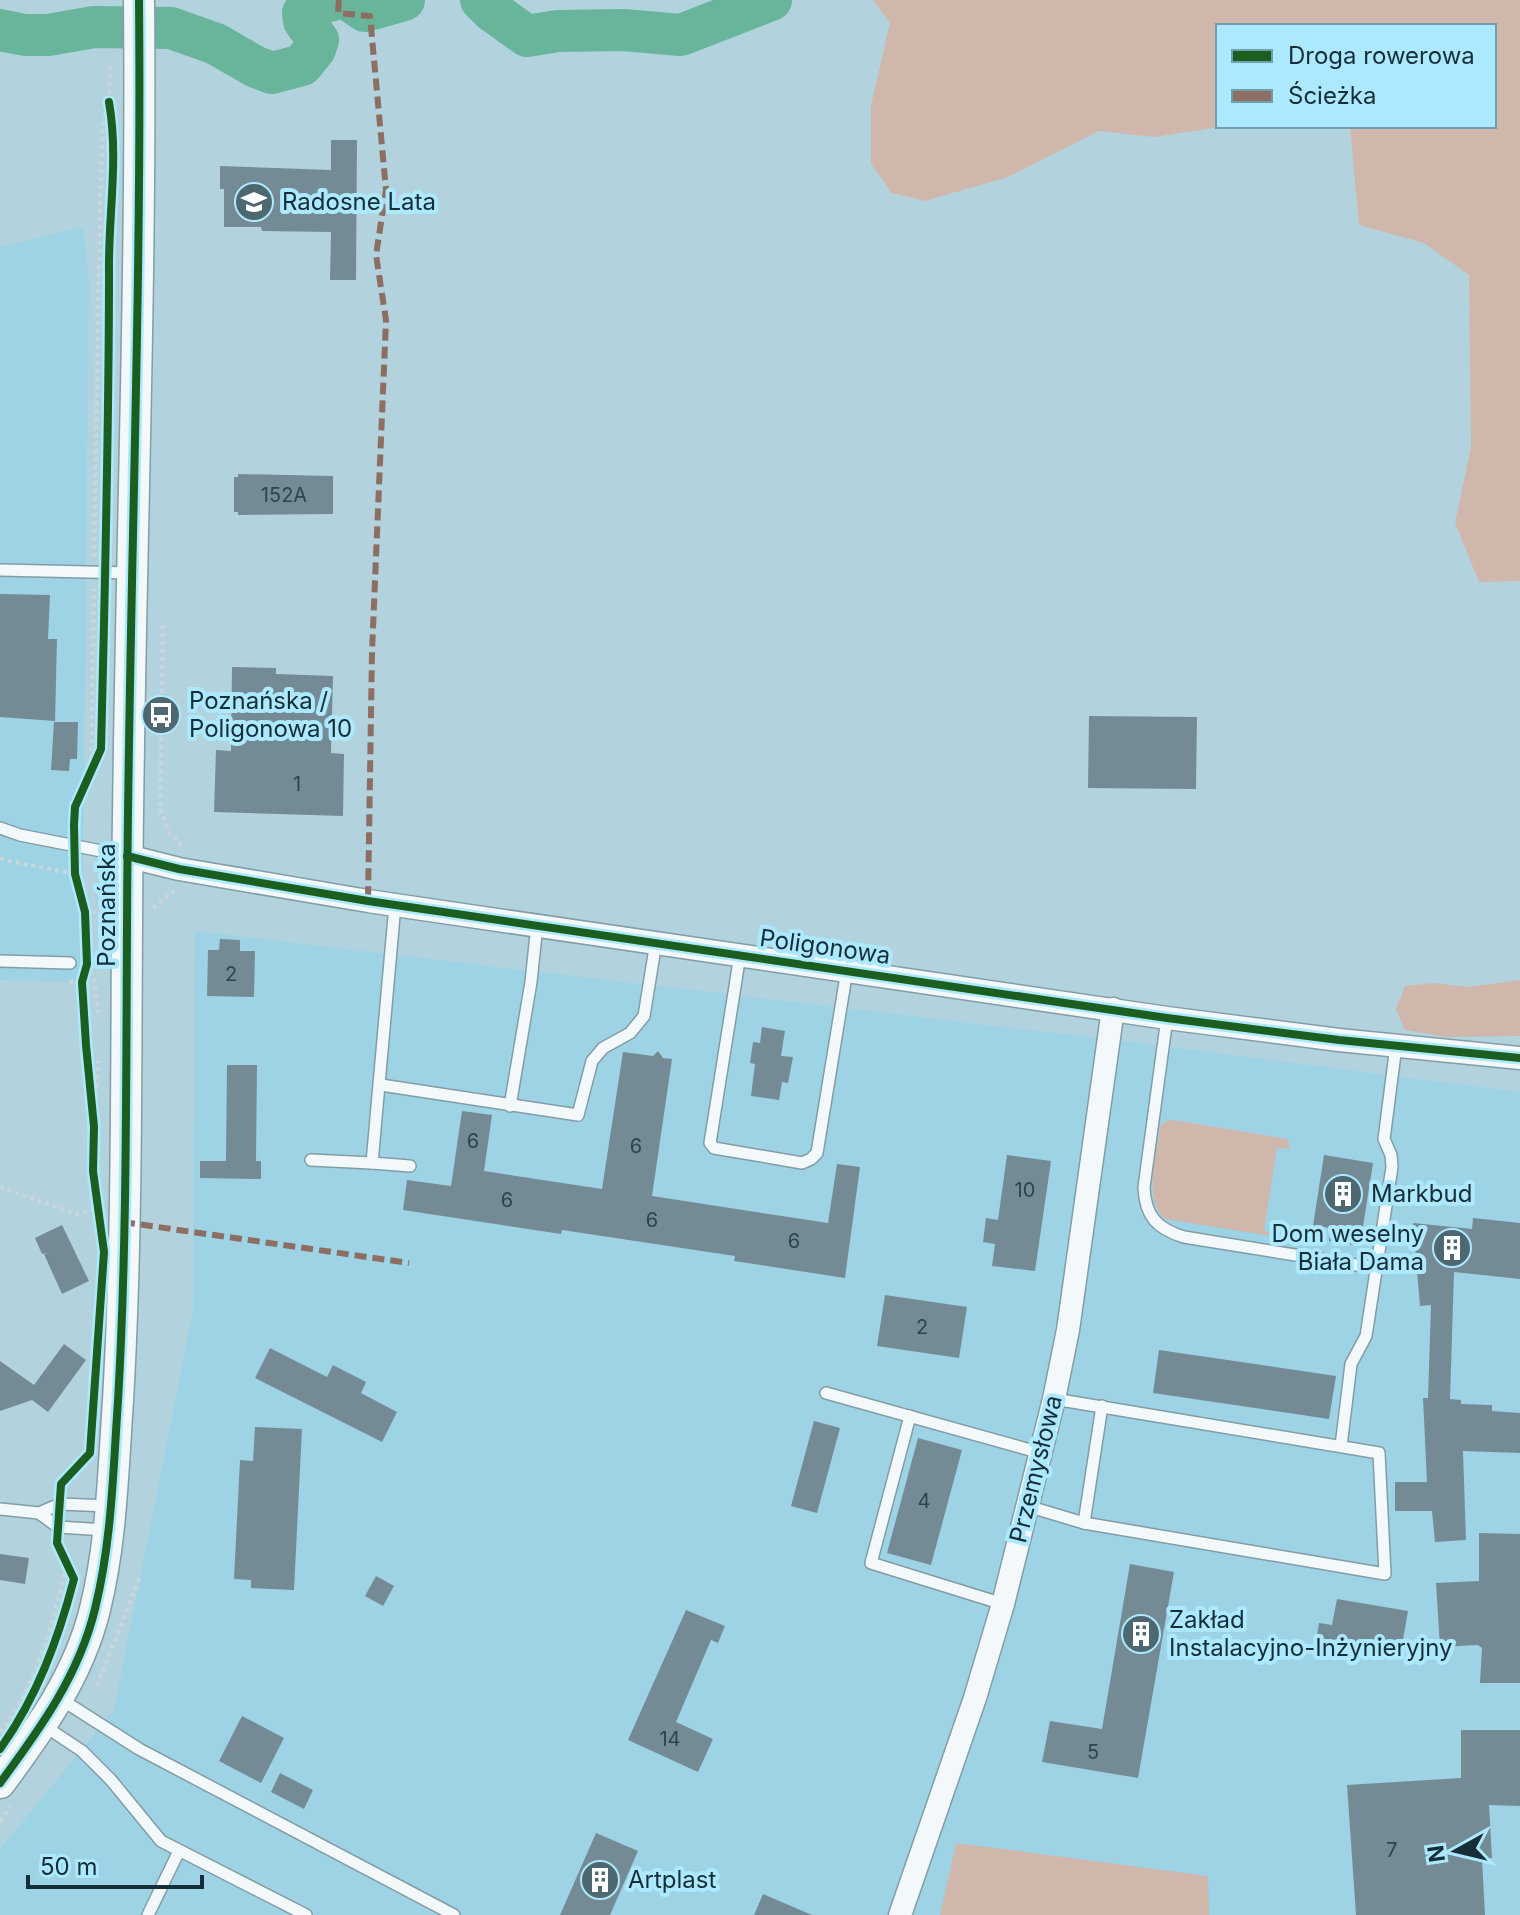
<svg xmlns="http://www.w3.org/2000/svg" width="1520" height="1915" viewBox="0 0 1520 1915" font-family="Inter,sans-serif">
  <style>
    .built { fill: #9ed3e6 }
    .green { fill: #d0b7ac }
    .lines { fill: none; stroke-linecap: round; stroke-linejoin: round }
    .river { stroke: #68b59b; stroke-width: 42 }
    .building { fill: #748b96 }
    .lane-casing { stroke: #829da5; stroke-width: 14 }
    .street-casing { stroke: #829da5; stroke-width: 25 }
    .secondary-casing { stroke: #829da5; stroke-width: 33 }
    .path { stroke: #cbd6da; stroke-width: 4; stroke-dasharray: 4 4; stroke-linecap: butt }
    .lane { stroke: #f3f8fa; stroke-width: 11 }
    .street { stroke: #f3f8fa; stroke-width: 22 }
    .secondary { stroke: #f3f8fa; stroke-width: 30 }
    .quiet { stroke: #8d6e63; stroke-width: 6; stroke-dasharray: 12 6; stroke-linecap: butt }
    .cycleway-casing { stroke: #ace9fe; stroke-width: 13 }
    .cycleway { stroke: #1b5e20; stroke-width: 8 }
    .labels { text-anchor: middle; stroke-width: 8; stroke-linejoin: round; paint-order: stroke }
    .number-label { font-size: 20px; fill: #2e454f }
    .poi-label { font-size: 24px; fill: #162e37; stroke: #ace9fe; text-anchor: start }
    .street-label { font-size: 24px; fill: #162e37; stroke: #ace9fe }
  </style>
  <rect width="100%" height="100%" fill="#b2d3de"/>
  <g class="built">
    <path d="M83 227 89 280 82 982 0 980V247Z"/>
    <path d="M195 931 1130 1042 1520 1092V1915H0V1849L114 1710 193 1310Z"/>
  </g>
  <g class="green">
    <path d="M873 0H1520V581L1479 582 1455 523 1471 447 1469 275 1424 243 1359 225 1350 126H1494V26H1218V126H1226L1154 137 1099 131 1008 177 925 201 892 193 871 164V105L890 23Z"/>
    <path d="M1520 980V1036L1446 1037 1405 1030 1396 1009 1405 986 1433 983 1467 987Z"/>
    <path d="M1173 1120 1288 1139 1290 1149 1277 1148 1264 1231 1277 1233 1278 1237 1165 1219C1142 1198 1157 1155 1160 1127L1166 1121Z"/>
    <path d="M956 1843 1208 1876 1209 1915H940Z"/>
  </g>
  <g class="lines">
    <g class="river">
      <path d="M481 0 492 11 527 36 558 31 623 30 681 35 771 0"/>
      <path d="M350 1 365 11 404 0"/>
      <path d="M0 30 25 35H48L94 27 171 28 216 44 256 67 272 73 302 65 315 49 318 40 304 21 303 13 311 3 330 1"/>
    </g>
  </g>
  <g class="building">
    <path d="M331 140H357L356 280H330L331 232 262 231 261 227H224V189H220V166L331 170Z"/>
    <path d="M238 474 333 476V514L238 515V512H234V477H238Z"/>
    <path d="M0 594 50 595 48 639H57L55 721 0 717Z"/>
    <path d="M232 667 276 668V674L333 676 331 753 344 754 343 816 214 812 216 750 231 751Z"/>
    <path d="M1089 716 1197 717 1196 789 1088 788Z"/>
    <path d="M54 722H78L77 759H70L69 771 51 770Z"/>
    <path d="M220 939 240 940V951H255L254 997 207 996 208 950H219Z"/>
    <path d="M762 1027 785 1031 781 1056 793 1057 788 1083 782 1082 779 1100 751 1096 755 1064 750 1063 753 1042 760 1043Z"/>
    <path d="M658 1051 663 1058 672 1059 652 1196 828 1223 837 1164 860 1167 845 1278 734 1261 735 1256 562 1230 561 1234 403 1210 407 1180 451 1186 462 1111 492 1115 484 1171 602 1189 623 1052 653 1056Z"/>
    <path d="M227 1065H257L256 1161H261V1179L200 1178V1161H226Z"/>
    <path d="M1007 1155 1051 1161 1035 1271 992 1266 995 1244 983 1242 986 1218 998 1220Z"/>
    <path d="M1324 1155 1373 1163 1362 1233H1357L1355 1245 1329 1241 1331 1228 1313 1226Z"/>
    <path d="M1473 1218 1520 1223V1279L1454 1272 1450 1399 1461 1400V1404L1492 1405V1411L1520 1413V1453L1463 1451 1466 1540 1435 1542 1432 1511H1395V1482H1427L1423 1398H1428L1431 1305 1420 1306 1413 1223 1472 1229Z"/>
    <path d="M62 1225 89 1281 62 1294 44 1254 47 1253 42 1254 35 1238Z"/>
    <path d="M885 1295 967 1307 959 1358 877 1346Z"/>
    <path d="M64 1344 86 1360 48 1412 32 1400 0 1411V1361L34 1385Z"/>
    <path d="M270 1348 327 1377 333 1365 366 1382 361 1393 397 1412 382 1442 255 1378Z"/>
    <path d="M1159 1350 1336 1376 1329 1419 1153 1393Z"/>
    <path d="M814 1421 840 1428 817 1513 791 1506Z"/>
    <path d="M255 1427 302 1429 294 1590 251 1588V1580L234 1579 240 1460 253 1461Z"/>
    <path d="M918 1438 962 1450 931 1565 887 1553Z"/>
    <path d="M1479 1533 1520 1534V1683H1480L1482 1648 1478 1645 1440 1647 1436 1583 1479 1581Z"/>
    <path d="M0 1554 29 1558 25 1584 0 1580Z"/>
    <path d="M1130 1564 1174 1572 1138 1778 1042 1762 1050 1721 1102 1729Z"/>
    <path d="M376 1576 394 1586 383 1606 365 1596Z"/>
    <path d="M1337 1599 1408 1611 1400 1657 1316 1642 1319 1623 1332 1625Z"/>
    <path d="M686 1610 725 1626 718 1643 711 1640 676 1722 713 1739 698 1772 628 1740Z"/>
    <path d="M242 1716 284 1738 261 1783 219 1761Z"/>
    <path d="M1461 1730H1520V1806L1489 1805 1492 1858 1482 1859 1485 1915H1356L1347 1785 1461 1778Z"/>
    <path d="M280 1773 313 1790 304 1809 271 1792Z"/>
    <path d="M596 1833 638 1851 610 1915H560Z"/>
    <path d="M763 1894 812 1915H754Z"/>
  </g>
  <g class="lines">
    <g class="lane-casing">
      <g id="lane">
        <path d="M0 570 132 573"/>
        <path d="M0 828 20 835 127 856"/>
        <path d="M740 955 710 1143 714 1148 802 1163 811 1159 817 1153 847 970"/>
        <path d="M0 961 70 963"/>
        <path d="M1167 1018 1144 1187C1145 1216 1157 1229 1184 1237L1375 1268"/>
        <path d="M381 1085 578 1115 592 1061 603 1048 630 1033 644 1016 656 942"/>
        <path d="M510 1106 531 982 537 925"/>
        <path d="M311 1160 372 1163 395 905"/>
        <path d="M372 1163 410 1166"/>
        <path d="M826 1393 1041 1453"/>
        <path d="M910 1416 871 1563 1003 1604"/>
        <path d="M1341 1446 1351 1364 1366 1336 1392 1167 1391 1155 1384 1139 1396 1046"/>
        <path d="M1027 1506 1084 1523 1385 1574 1379 1453 1054 1399"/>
        <path d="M0 1509 39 1513 60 1504 109 1506"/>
        <path d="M39 1513 58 1527 106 1530"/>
        <path d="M1084 1523 1102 1406"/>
        <path d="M59 1698 139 1749 454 1915"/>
        <path d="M43 1725 82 1751 111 1780 161 1841 306 1915"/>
        <path d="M148 1915 179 1851"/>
      </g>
    </g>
    <g class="street-casing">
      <g id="street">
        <path d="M127 856 179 869 368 901 1167 1018 1339 1040 1520 1058"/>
        <path d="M900 1915 975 1698 1003 1604 1054 1399 1068 1330 1113 1009"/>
      </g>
    </g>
    <g class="secondary-casing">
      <path id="secondary" d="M0 1783C40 1729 79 1675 95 1609 112 1540 113 1471 118 1401 127 1244 126 1086 127 928 128 619 142 309 139 0"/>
    </g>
    <g class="path">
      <path d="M94 557 100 208 103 123 109 102 110 62"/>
      <path d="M163 625 160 809 170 834 180 842V848"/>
      <path d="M91 767 94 589"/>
      <path d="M0 859 75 874"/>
      <path d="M153 908 174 891"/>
      <path d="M85 912H102"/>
      <path d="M87 964 94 979 98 1012"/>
      <path d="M69 982H82"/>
      <path d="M94 1127 98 1061"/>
      <path d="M0 1187 77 1214 98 1209"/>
      <path d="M97 1686 140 1577"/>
      <path d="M0 1732C37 1684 53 1622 67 1564"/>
      <path d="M0 1821 11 1807"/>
    </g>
    <use href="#lane" class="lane"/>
    <use href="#street" class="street"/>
    <use href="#secondary" class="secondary"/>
    <g class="quiet">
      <path d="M339 0 338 13 370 16 386 190 376 255 386 320 372 652 368 901"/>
      <path d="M123 1222 409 1263"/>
    </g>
    <g class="cycleway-casing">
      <g id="cycleway">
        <path d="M127 856 179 869 368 901 1167 1018 1339 1040 1520 1058"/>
        <path d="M0 1749C37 1697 58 1640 74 1579L57 1543 61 1484 90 1453 104 1252 93 1171 94 1127 86 1045 82 982 87 964 85 912 75 874 74 825 75 807 101 749C105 590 109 432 109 273 108 216 119 159 109 102"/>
        <path d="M0 1783C40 1729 79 1675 95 1609 112 1540 113 1471 118 1401 127 1244 126 1086 127 928 128 619 142 309 139 0"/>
      </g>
    </g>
    <use href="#cycleway" class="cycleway"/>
  </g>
  <defs>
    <g id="school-disc" transform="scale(2)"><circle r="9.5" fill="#4d6871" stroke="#ace9fe"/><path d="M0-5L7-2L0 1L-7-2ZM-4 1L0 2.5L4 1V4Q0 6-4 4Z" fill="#fff"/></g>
    <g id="bus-disc" transform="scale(2)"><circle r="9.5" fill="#4d6871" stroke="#ace9fe"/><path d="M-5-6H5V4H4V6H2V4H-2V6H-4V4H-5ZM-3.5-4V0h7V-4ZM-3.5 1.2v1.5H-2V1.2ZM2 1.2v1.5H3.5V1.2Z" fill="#fff"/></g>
    <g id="building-disc" transform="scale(2)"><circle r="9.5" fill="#4d6871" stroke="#ace9fe"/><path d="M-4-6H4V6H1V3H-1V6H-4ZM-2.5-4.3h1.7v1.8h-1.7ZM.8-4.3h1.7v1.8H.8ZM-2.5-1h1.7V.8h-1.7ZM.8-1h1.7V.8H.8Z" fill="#fff"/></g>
  </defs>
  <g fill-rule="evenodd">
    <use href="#school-disc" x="254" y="202"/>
    <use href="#bus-disc" x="161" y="715"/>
    <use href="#building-disc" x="1343" y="1194"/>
    <use href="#building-disc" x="1452" y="1248"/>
    <use href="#building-disc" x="1141" y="1634"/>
    <use href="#building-disc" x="600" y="1880"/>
  </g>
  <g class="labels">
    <g class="number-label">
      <text x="284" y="502">152A</text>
      <text x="297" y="791">1</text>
      <text x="231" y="981">2</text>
      <text x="473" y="1148">6</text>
      <text x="636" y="1153">6</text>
      <text x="1025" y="1197">10</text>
      <text x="507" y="1207">6</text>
      <text x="652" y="1227">6</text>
      <text x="794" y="1248">6</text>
      <text x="922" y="1334">2</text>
      <text x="924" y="1508">4</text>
      <text x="670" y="1746">14</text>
      <text x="1093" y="1759">5</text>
      <text x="1392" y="1857">7</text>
    </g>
    <g class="poi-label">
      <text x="282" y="210">Radosne Lata</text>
      <text x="189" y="709">Poznańska /<tspan x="189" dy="28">Poligonowa 10</tspan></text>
      <text x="1371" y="1202">Markbud</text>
      <text x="1424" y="1242" text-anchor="end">Dom weselny<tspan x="1424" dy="28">Biała Dama</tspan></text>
      <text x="1169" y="1628">Zakład<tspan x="1169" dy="28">Instalacyjno-Inżynieryjny</tspan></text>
      <text x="628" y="1888">Artplast</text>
    </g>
    <g class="street-label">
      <text transform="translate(107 905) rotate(-90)" y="8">Poznańska</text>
      <text transform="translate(825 947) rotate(8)" y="8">Poligonowa</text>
      <text transform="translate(1036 1469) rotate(-76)" y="8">Przemysłowa</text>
    </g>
  </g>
  <rect x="1216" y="24" width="280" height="104" fill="#ace9fe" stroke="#709eae" stroke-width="2"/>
  <rect x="1232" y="50" width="40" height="12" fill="#1b5e20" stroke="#709eae" stroke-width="2"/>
  <text x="1288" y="64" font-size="24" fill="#162e37">Droga rowerowa</text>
  <rect x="1232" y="90" width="40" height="12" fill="#8d6e63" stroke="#709eae" stroke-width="2"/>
  <text x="1288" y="104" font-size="24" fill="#162e37">Ścieżka</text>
  <g transform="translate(1456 1851) rotate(262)" stroke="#ace9fe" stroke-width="6" paint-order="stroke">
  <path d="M0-6L14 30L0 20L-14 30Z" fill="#162e37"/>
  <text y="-12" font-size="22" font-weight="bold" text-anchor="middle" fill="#162e37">N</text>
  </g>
  <path d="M28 1875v12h174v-12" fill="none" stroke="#162e37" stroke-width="4"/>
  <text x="40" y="1875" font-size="24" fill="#162e37" stroke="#ace9fe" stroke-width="6" paint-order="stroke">50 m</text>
</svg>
